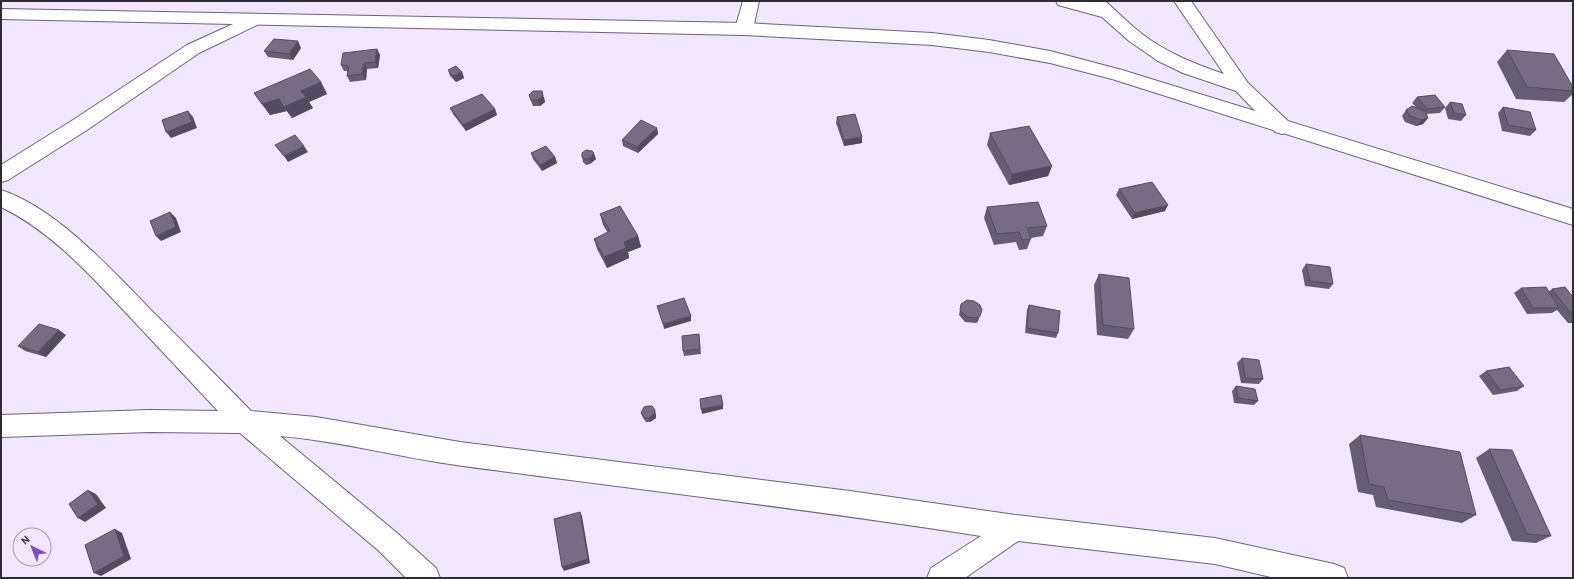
<svg xmlns="http://www.w3.org/2000/svg" width="1574" height="579" viewBox="0 0 1574 579" font-family="'Alegreya Sans',sans-serif">
  <style>
    .lines { fill: none; stroke-linecap: round; stroke-linejoin: round }
    .minor-casing { stroke: #6c627b; stroke-width: 2 }
    .tertiary-casing { stroke: #6c627b; stroke-width: 2 }
    .minor { fill: #fff; fill-rule: evenodd }
    .tertiary { fill: #fff; fill-rule: evenodd }
    .wall { fill: #655d73 }
    .shaded-wall { fill: #534c5e }
    .building { fill: #766c86; stroke: #534c5e }
  </style>
  <rect width="100%" height="100%" fill="#f0e7ff"/>
  <g class="lines">
    <g class="minor-casing">
      <g id="minor">
        <path d="M743 1H759L753 29 750 33 744 35 738 33 735 29Z"/>
        <path d="M1056 1H1105C1118 12 1129 24 1142 34 1167 53 1195 64 1224 74L1174 1H1191L1248 83 1289 122 1292 127 1289 132 1282 134 1275 132 1236 91 1183 73 1158 61 1129 41 1102 17 1058 5Z"/>
        <path d="M255 14 261 15 264 19 261 23 199 53 87 130 8 180 1 182V165L73 120 187 45Z"/>
        <path d="M1 190C56 208 111 269 151 310 185 344 218 377 251 411L316 417 460 442 850 491 1015 515 1215 538 1334 564 1344 568 1348 578H1275L1215 564 1018 541 965 578H927L931 568 981 536C808 509 635 489 463 466 401 458 342 441 280 436L397 533 436 568 440 578H406L379 551 240 433 150 432 1 437V415L150 410 218 411C188 379 158 347 128 315 90 275 51 231 1 207Z"/>
      </g>
    </g>
    <g class="tertiary-casing">
      <path id="tertiary" d="M1 9 744 23 932 33 989 40 1050 51 1122 70 1573 209V225L1112 79 1050 63 989 52 932 45 744 35 1 19Z"/>
    </g>
    <use href="#minor" class="minor"/>
    <use href="#tertiary" class="tertiary"/>
  </g>
  <g class="wall">
    <path d="M301 48 293 60 268 57 264 51Z"/>
    <path d="M377 49 380 55 378 68 367 69 366 80 350 82 347 76V71H344L341 65Z"/>
    <path d="M1507 50 1573 87V94L1564 102 1516 99 1497 62Z"/>
    <path d="M448 70 462 72 464 78 456 82 450 76Z"/>
    <path d="M321 82 327 94 309 102 313 108 292 118 287 111 270 115 254 93Z"/>
    <path d="M529 95 544 97 545 102 540 106H533L531 101Z"/>
    <path d="M1417 97 1445 107 1440 113 1426 114 1428 118 1423 124 1416 126 1405 122 1402 116 1406 110 1417 108 1412 103Z"/>
    <path d="M1450 102 1466 115 1461 121 1448 119 1445 108Z"/>
    <path d="M1503 107 1536 130 1530 136 1502 131 1498 113Z"/>
    <path d="M450 108 495 109 497 115 466 131 453 114Z"/>
    <path d="M837 117 862 143 844 146 836 123Z"/>
    <path d="M657 128 658 134 638 153 623 146 622 140Z"/>
    <path d="M990 133 1052 166 1048 176 1009 185 987 145Z"/>
    <path d="M531 153 555 157 557 163 542 171 533 159Z"/>
    <path d="M582 157 596 159 590 164 586 165 583 162Z"/>
    <path d="M1119 189 1165 211 1132 219 1116 195Z"/>
    <path d="M987 207 1047 226 1043 236 1031 238V239L1027 249 1019 250 1016 242 994 245 984 218Z"/>
    <path d="M600 214 638 236 641 247 628 252 629 258 607 268 597 249 594 239 608 233 603 225Z"/>
    <path d="M1306 264 1333 284 1329 289 1305 286 1302 270Z"/>
    <path d="M1099 274 1134 329 1128 339 1097 335 1094 285Z"/>
    <path d="M1521 288 1548 292 1552 289 1573 297V323H1568L1557 310 1552 313 1527 314 1514 293Z"/>
    <path d="M974 301 978 321 976 323 965 322 959 315 961 304Z"/>
    <path d="M1029 305 1058 333 1056 338 1025 333 1027 310Z"/>
    <path d="M699 334 701 354 684 356 683 351Z"/>
    <path d="M66 335 46 357 25 351 18 346Z"/>
    <path d="M1242 358 1263 379 1259 384 1241 383 1237 363Z"/>
    <path d="M1486 371 1524 386 1517 391 1493 395 1479 376Z"/>
    <path d="M1236 386 1258 401 1254 405 1234 403 1232 391Z"/>
    <path d="M641 413 656 415V418L650 422H646L643 418Z"/>
    <path d="M1360 435 1476 515 1462 523 1376 507 1373 495 1358 492 1349 444Z"/>
    <path d="M1489 449 1551 536 1536 543 1512 541 1476 458Z"/>
  </g>
  <g class="shaded-wall">
    <path d="M298 41 301 48 293 60 289 54Z"/>
    <path d="M377 49 380 55 378 68 375 62Z"/>
    <path d="M364 63 367 69 366 80 362 74Z"/>
    <path d="M462 72 464 78 456 82 453 76Z"/>
    <path d="M321 82 327 94 309 102 313 108 292 118 284 107 301 91Z"/>
    <path d="M542 91 545 102 540 106 538 100Z"/>
    <path d="M279 99 287 111 270 115 262 104Z"/>
    <path d="M495 109 497 115 466 131 463 125Z"/>
    <path d="M188 111 193 117 197 128 171 138 166 132Z"/>
    <path d="M1428 118 1423 124 1416 126 1421 120Z"/>
    <path d="M657 128 658 134 638 153 637 147Z"/>
    <path d="M862 137V143L844 146V140Z"/>
    <path d="M304 146 308 152 288 162 284 156Z"/>
    <path d="M594 153 596 159 590 164 589 159Z"/>
    <path d="M555 157 557 163 542 171 540 165Z"/>
    <path d="M1052 166 1048 176 1009 185 1012 174Z"/>
    <path d="M1168 205 1165 211 1132 219 1135 213Z"/>
    <path d="M170 212 176 218 181 232 161 241 156 236Z"/>
    <path d="M638 236 641 247 628 252 629 258 607 268 604 257 624 242Z"/>
    <path d="M982 310 978 321 976 323 977 318Z"/>
    <path d="M691 316V321L664 329 663 324Z"/>
    <path d="M59 330 66 335 46 357 38 352Z"/>
    <path d="M723 405V409L702 414 701 409Z"/>
    <path d="M655 410 656 415V418L650 422 649 418Z"/>
    <path d="M88 490 96 494 106 508 85 522 78 518Z"/>
    <path d="M580 512 582 516 590 563 564 571 562 567Z"/>
    <path d="M115 529 122 533 131 559 101 576 94 573Z"/>
  </g>
  <g class="building">
    <path d="M274 39 298 41 289 54 264 51Z"/>
    <path d="M377 49 375 62 364 63 362 74 347 76 349 66 341 65 343 53Z"/>
    <path d="M1507 50 1554 54 1573 87V91L1527 87Z"/>
    <path d="M456 66 462 72 453 76 448 70Z"/>
    <path d="M310 69 321 82 301 91 306 97 284 107 279 99 262 104 254 93Z"/>
    <path d="M533 91H542L543 96 538 100H531L529 95Z"/>
    <path d="M482 94 495 109 463 125 450 108Z"/>
    <path d="M1435 95 1445 107 1427 109 1417 97Z"/>
    <path d="M1450 102 1462 104 1466 115 1454 113Z"/>
    <path d="M1412 106 1425 111 1428 118 1421 120 1410 116 1406 110Z"/>
    <path d="M1503 107 1530 112 1536 130 1508 125Z"/>
    <path d="M188 111 192 122 166 132 162 120Z"/>
    <path d="M855 114 862 137 844 140 837 117Z"/>
    <path d="M641 120 657 128 637 147 622 140Z"/>
    <path d="M1029 126 1052 166 1012 174 990 133Z"/>
    <path d="M295 135 304 146 284 156 275 145Z"/>
    <path d="M546 146 555 157 540 165 531 153Z"/>
    <path d="M586 150 592 151 594 153 589 159H585L582 157V153Z"/>
    <path d="M1152 182 1168 205 1135 213 1119 189Z"/>
    <path d="M1038 202 1047 226 1027 228 1031 239 1022 240 1019 232 997 234 987 207Z"/>
    <path d="M620 206 638 236 624 242 626 248 604 257 594 239 610 231 600 214Z"/>
    <path d="M170 212 176 227 156 236 150 221Z"/>
    <path d="M1306 264 1330 267 1333 284 1310 281Z"/>
    <path d="M1099 274 1129 278 1134 329 1103 325Z"/>
    <path d="M1546 287 1559 308H1533L1521 288Z"/>
    <path d="M1565 287 1573 297V316L1552 289Z"/>
    <path d="M684 298 691 316 663 324 657 306Z"/>
    <path d="M967 300 974 301 980 305 982 310 980 316 977 318 967 317 960 310 961 304Z"/>
    <path d="M1029 305 1060 311 1058 333 1027 328Z"/>
    <path d="M39 324 59 330 38 352 18 346Z"/>
    <path d="M699 334 700 349 683 351 682 336Z"/>
    <path d="M1242 358 1259 360 1263 379 1245 378Z"/>
    <path d="M1509 367 1524 386 1500 390 1486 371Z"/>
    <path d="M1236 386 1255 389 1258 401 1238 398Z"/>
    <path d="M721 395 723 405 701 409 700 399Z"/>
    <path d="M648 406H652L655 410 654 414 649 418H645L641 413 644 407Z"/>
    <path d="M1360 435 1460 452 1476 515 1388 500 1384 487 1369 484Z"/>
    <path d="M1489 449 1512 450 1551 536 1527 534Z"/>
    <path d="M88 490 98 504 78 518 69 504Z"/>
    <path d="M580 512 588 559 562 567 554 519Z"/>
    <path d="M115 529 124 556 94 573 85 545Z"/>
  </g>
  <rect width="1574" height="579" fill="none" stroke="#2f2b36" stroke-width="4"/>
  <g transform="translate(32 547) rotate(317)"><circle r="19" fill="#f0e7ff" stroke="#a39caf"/>
  <path d="M0-3L7 15L0 10L-7 15Z" fill="#864dc3"/>
  <text y="-6" font-size="11" font-weight="bold" text-anchor="middle" fill="#2f2b36">N</text>
  </g>
</svg>
